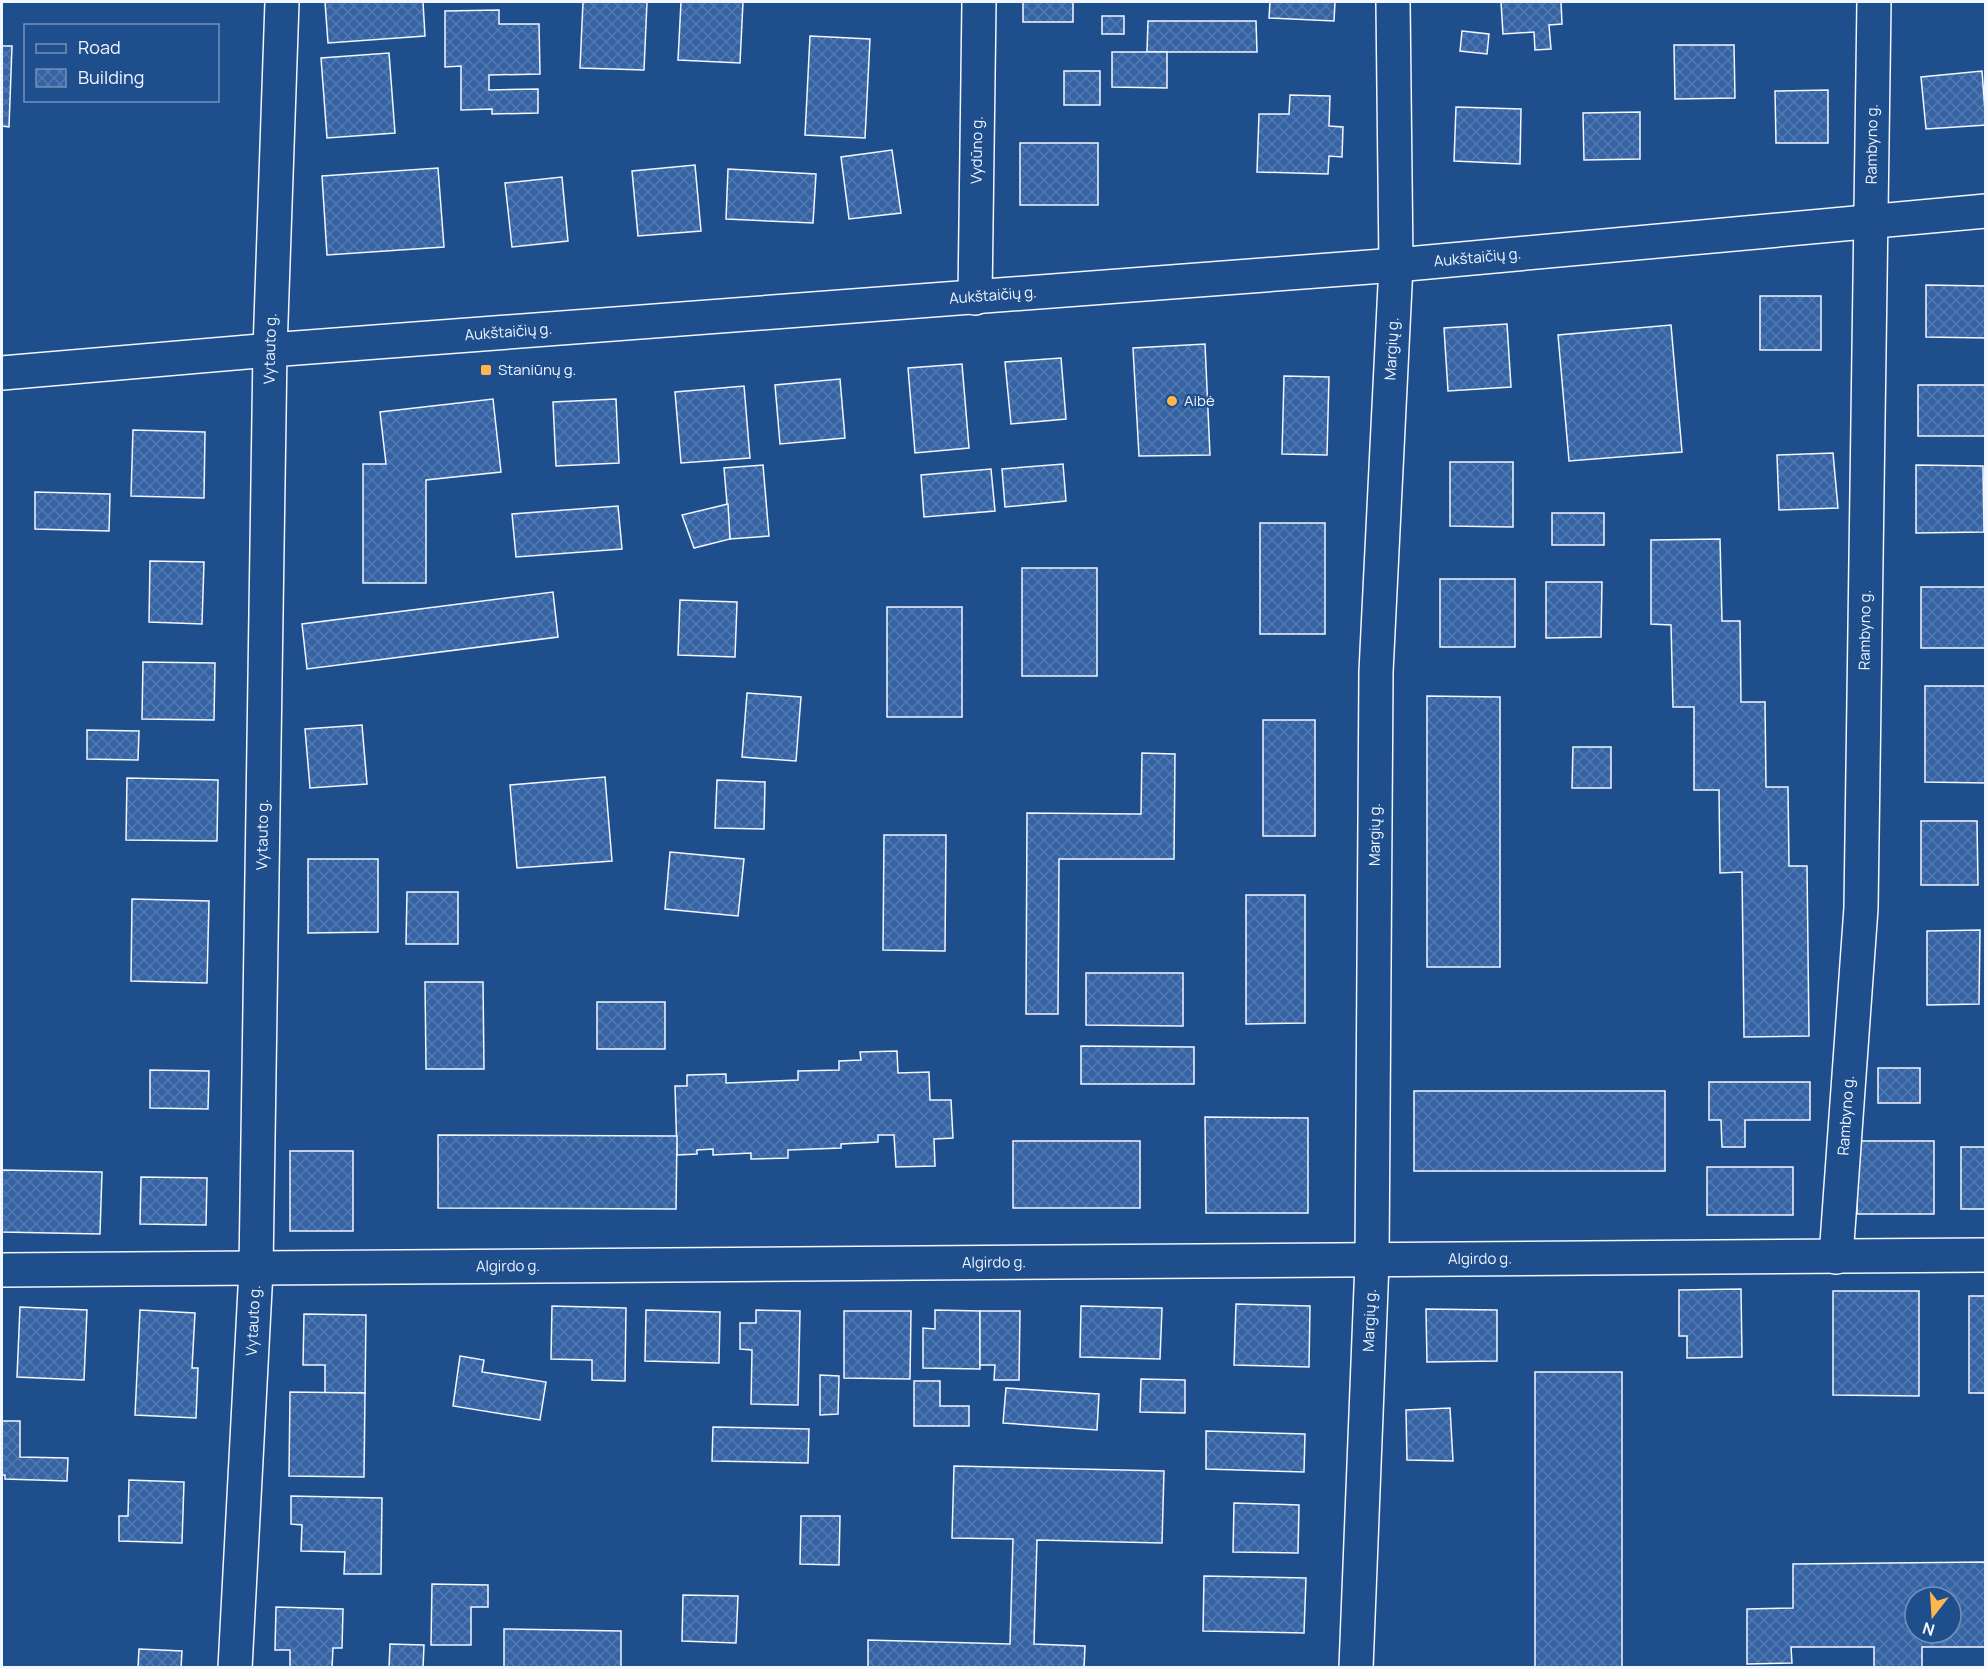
<svg xmlns="http://www.w3.org/2000/svg" width="1987" height="1669" viewBox="0 0 1987 1669" font-family="Manrope,sans-serif">
  <style>
    .building { fill: url(#building-cross-hatch); stroke: #f2f6ff; stroke-width: 1.5; fill-rule: evenodd }
    .lines { fill: none; stroke-linecap: round; stroke-linejoin: round }
    .street-casing { stroke: #f2f6ff; stroke-width: 36 }
    .secondary-casing { stroke: #f2f6ff; stroke-width: 36 }
    .street { stroke: #1f4e8c; stroke-width: 33 }
    .secondary { stroke: #1f4e8c; stroke-width: 33 }
    .poi-dot { fill: #ffb74d; stroke: #1f4e8c; stroke-width: 2 }
    .labels { text-anchor: middle; stroke-width: 4.5; stroke-linejoin: round; paint-order: stroke }
    .street-label { font-size: 15px; fill: #f2f6ff; stroke: #1f4e8c }
    .poi-label { font-size: 15px; fill: #f2f6ff; stroke: #1f4e8c; text-anchor: start }
  </style>
  <defs>
    <pattern id="building-cross-hatch" width="8" height="8" patternUnits="userSpaceOnUse" patternTransform="scale(1.5)"><rect width="8" height="8" fill="#3563a3"/><path d="M0 0l8 8M0 8l8-8" fill="none" stroke="#537ab1"/></pattern>
  </defs>
  <rect width="100%" height="100%" fill="#1f4e8c"/>
  <g class="building">
    <path d="M325 2H423L425 36 328 43Z"/>
    <path d="M583 2H647L644 70 580 68Z"/>
    <path d="M681 2H743L740 63 678 60Z"/>
    <rect x="1023" y="2" width="50" height="20"/>
    <path d="M1270 2H1335L1334 21 1269 18Z"/>
    <path d="M1501 2H1561L1562 24 1549 25 1551 49 1535 50 1534 32 1503 34Z"/>
    <path d="M499 10V24H539L540 74 489 75V90L538 89V113L492 114V109L461 110V66L445 67V11Z"/>
    <rect x="1102" y="16" width="22" height="18"/>
    <path d="M1148 21H1256L1257 52H1147Z"/>
    <path d="M1462 31 1489 34 1487 54 1460 51Z"/>
    <path d="M810 36 870 39 865 138 805 135Z"/>
    <path d="M1674 45H1734L1735 98 1675 99Z"/>
    <path d="M2 46H12L9 127 2 126Z"/>
    <path d="M1112 52H1167V88L1112 87Z"/>
    <path d="M389 53 395 133 327 138 321 58Z"/>
    <rect x="1064" y="71" width="36" height="34"/>
    <path d="M1982 71 1986 125 1926 129 1921 77Z"/>
    <path d="M1828 90V143H1776L1775 91Z"/>
    <path d="M1290 95 1330 96 1329 126 1343 127 1342 157 1329 156 1328 174 1257 172 1259 114H1289Z"/>
    <path d="M1456 107 1521 109 1520 164 1454 161Z"/>
    <path d="M1640 112V159L1584 160 1583 113Z"/>
    <rect x="1020" y="143" width="78" height="62"/>
    <path d="M892 150 901 213 849 219 841 157Z"/>
    <path d="M695 165 701 231 638 236 632 171Z"/>
    <path d="M438 168 444 247 327 255 322 176Z"/>
    <path d="M728 169 816 174 813 223 726 219Z"/>
    <path d="M562 177 568 241 512 247 505 183Z"/>
    <path d="M1926 285 1986 286V338L1926 337Z"/>
    <rect x="1760" y="296" width="61" height="54"/>
    <path d="M1507 324 1511 387 1448 391 1444 328Z"/>
    <path d="M1671 325 1682 452 1569 461 1558 335Z"/>
    <path d="M1205 344 1210 455 1139 456 1133 348Z"/>
    <path d="M1061 358 1066 419 1011 424 1005 362Z"/>
    <path d="M962 364 969 448 915 453 908 368Z"/>
    <path d="M1284 376 1329 377 1327 455 1282 454Z"/>
    <path d="M840 379 845 438 780 444 775 385Z"/>
    <rect x="1918" y="385" width="68" height="51"/>
    <path d="M744 386 750 458 681 463 675 392Z"/>
    <path d="M493 399 501 472 426 480V583H363V464H386L380 412Z"/>
    <path d="M616 399 619 463 556 466 553 402Z"/>
    <path d="M133 430 205 432 204 498 131 496Z"/>
    <path d="M1833 453 1838 508 1779 510 1777 455Z"/>
    <path d="M1450 462H1513V527L1450 526Z"/>
    <path d="M1063 464 1066 501 1005 507 1002 469Z"/>
    <path d="M763 465 769 536 730 539 724 468Z"/>
    <path d="M1916 465 1983 466 1984 532 1916 533Z"/>
    <path d="M991 469 995 511 924 517 921 475Z"/>
    <path d="M35 492 110 494 109 531 35 529Z"/>
    <path d="M728 504 730 539 694 548 682 515Z"/>
    <path d="M618 506 622 549 516 557 512 514Z"/>
    <rect x="1552" y="513" width="52" height="32"/>
    <rect x="1260" y="523" width="65" height="111"/>
    <path d="M1720 539 1722 621H1740L1741 702H1765L1766 787H1788L1789 866H1807L1809 1036 1744 1037 1742 872 1720 873 1719 790H1694V707H1673L1671 625 1651 624V540Z"/>
    <path d="M150 561 204 562 202 624 149 622Z"/>
    <rect x="1022" y="568" width="75" height="108"/>
    <rect x="1440" y="579" width="75" height="68"/>
    <path d="M1546 582H1602L1601 637 1546 638Z"/>
    <rect x="1921" y="587" width="65" height="61"/>
    <path d="M553 592 558 637 307 669 302 624Z"/>
    <path d="M680 600 737 602 735 657 678 655Z"/>
    <rect x="887" y="607" width="75" height="110"/>
    <path d="M143 662 215 663 214 720 142 719Z"/>
    <path d="M1925 686H1986V783L1925 782Z"/>
    <path d="M747 693 801 697 796 761 742 757Z"/>
    <path d="M1427 696 1500 697V967H1427Z"/>
    <rect x="1263" y="720" width="52" height="116"/>
    <path d="M362 725 367 784 310 788 305 729Z"/>
    <path d="M87 730 139 731 138 760 87 759Z"/>
    <path d="M1573 747H1611V788H1572Z"/>
    <path d="M1142 753 1175 754 1174 859H1059L1058 1014H1026L1027 813 1141 814Z"/>
    <path d="M605 777 612 861 517 868 510 785Z"/>
    <path d="M127 778 218 780 217 841 126 840Z"/>
    <path d="M717 780 765 782 764 829 715 828Z"/>
    <path d="M1921 821H1977L1978 885H1921Z"/>
    <path d="M884 835H946L945 951 883 950Z"/>
    <path d="M670 852 744 859 738 916 665 909Z"/>
    <path d="M308 859H378V932L308 933Z"/>
    <path d="M407 892H458V944H406Z"/>
    <path d="M1246 895H1305V1023L1246 1024Z"/>
    <path d="M132 899 209 901 207 983 131 981Z"/>
    <path d="M1980 930 1979 1004 1927 1005V931Z"/>
    <path d="M1086 973H1183V1026L1086 1025Z"/>
    <path d="M425 982H483L484 1069H426Z"/>
    <rect x="597" y="1002" width="68" height="47"/>
    <path d="M1081 1046 1194 1047V1084H1081Z"/>
    <path d="M897 1051 898 1073 929 1072 930 1100H951L953 1138 934 1139 935 1166 896 1167 894 1135H878V1142L841 1144V1148L788 1150V1158L751 1159V1153L713 1155V1149L697 1150V1154L677 1155 675 1086H687V1075L726 1074V1083L798 1080V1071L839 1070V1061L861 1060 860 1052Z"/>
    <rect x="1878" y="1068" width="42" height="35"/>
    <path d="M150 1070 209 1071 208 1109 150 1108Z"/>
    <path d="M1709 1082H1810V1120H1745V1147H1722L1721 1120H1709Z"/>
    <rect x="1414" y="1091" width="251" height="80"/>
    <path d="M1205 1117 1308 1118V1213H1206Z"/>
    <path d="M438 1135 677 1136 676 1209 438 1208Z"/>
    <rect x="1013" y="1141" width="127" height="67"/>
    <rect x="1857" y="1141" width="77" height="73"/>
    <rect x="1961" y="1147" width="25" height="62"/>
    <rect x="290" y="1151" width="63" height="80"/>
    <rect x="1707" y="1167" width="86" height="48"/>
    <path d="M2 1170 102 1172 100 1234 2 1232Z"/>
    <path d="M141 1177 207 1178 206 1225 140 1224Z"/>
    <path d="M1741 1289 1742 1357 1687 1358V1336H1679V1290Z"/>
    <path d="M1833 1291H1919V1396L1833 1395Z"/>
    <rect x="1969" y="1296" width="17" height="97"/>
    <path d="M1236 1304 1310 1306 1309 1367 1234 1365Z"/>
    <path d="M552 1306 626 1308 625 1381 592 1380V1360L551 1359Z"/>
    <path d="M1081 1306 1162 1308 1160 1359 1080 1357Z"/>
    <path d="M20 1307 87 1310 84 1380 17 1377Z"/>
    <path d="M1426 1309 1497 1310V1361L1427 1362Z"/>
    <path d="M140 1310 195 1313 192 1368H198L196 1418 135 1415Z"/>
    <path d="M646 1310 720 1312 719 1363 645 1361Z"/>
    <path d="M756 1310 800 1311 798 1405 751 1404 752 1350 740 1349V1323H756Z"/>
    <path d="M935 1310 980 1311V1369L923 1368V1328L935 1329Z"/>
    <path d="M844 1311H911L910 1379 844 1378Z"/>
    <path d="M980 1311H1020L1019 1380H994L995 1365H980Z"/>
    <path d="M304 1314 366 1315 365 1393H325V1365H303Z"/>
    <path d="M460 1356 484 1360 482 1372 546 1382 540 1420 453 1406Z"/>
    <rect x="1535" y="1372" width="87" height="296"/>
    <path d="M820 1375 839 1376 838 1414 820 1415Z"/>
    <path d="M1141 1379 1185 1380V1413L1140 1412Z"/>
    <path d="M914 1381H940V1406H969V1426H914Z"/>
    <path d="M1006 1388 1099 1394 1097 1430 1003 1423Z"/>
    <path d="M290 1392 365 1393 364 1477 289 1476Z"/>
    <path d="M1450 1408 1453 1461 1407 1460 1406 1410Z"/>
    <path d="M2 1421H20V1457L68 1458 67 1481 5 1479V1475H2Z"/>
    <path d="M713 1427 809 1429 808 1463 712 1461Z"/>
    <path d="M1206 1431 1305 1434 1304 1472 1206 1469Z"/>
    <path d="M954 1466 1164 1471 1162 1543 1037 1540 1034 1644 1085 1646 1084 1668H868V1640L1010 1644 1013 1539 952 1538Z"/>
    <path d="M129 1480 184 1482 182 1543 119 1541V1516H128Z"/>
    <path d="M291 1496 382 1498 381 1574H344L345 1552 301 1551 302 1525 291 1524Z"/>
    <path d="M1234 1503 1299 1505 1298 1553 1233 1552Z"/>
    <path d="M801 1516H840L839 1565 800 1564Z"/>
    <path d="M1986 1562V1647H1922V1668H1874V1647H1791L1792 1663 1747 1664V1609L1793 1608V1564ZM1915 1597H1951V1633H1915Z"/>
    <path d="M1204 1576 1306 1578 1304 1633 1203 1631Z"/>
    <path d="M432 1584 488 1585V1607H471V1645H431Z"/>
    <path d="M683 1595 738 1596 736 1643 682 1641Z"/>
    <path d="M276 1607 343 1609 342 1648H333L332 1668H290V1650H275Z"/>
    <path d="M504 1629 621 1631V1668H504Z"/>
    <path d="M390 1644 424 1645 423 1668H389Z"/>
    <path d="M139 1649 182 1651 181 1668H138Z"/>
  </g>
  <g class="lines">
    <g class="street-casing">
      <g id="street">
        <path id="s1" d="M975 298 979 2"/>
        <path id="s2" d="M1836 1257 1861 908 1874 2"/>
        <path id="s3" d="M2 1270 1986 1255"/>
        <path id="s4" d="M235 1668 256 1270 270 350 282 2"/>
        <path id="s5" d="M1356 1668 1372 1262 1376 672 1396 265 1393 2"/>
      </g>
    </g>
    <g class="secondary-casing">
      <g id="secondary">
        <path id="s6" d="M2 373 270 350 1396 265 1986 211"/>
      </g>
    </g>
    <use href="#street" class="street"/>
    <use href="#secondary" class="secondary"/>
  </g>
  <g class="poi-dot">
    <rect x="480" y="364" width="12" height="12" rx="3"/>
    <circle cx="1172" cy="401" r="6"/>
  </g>
  <g class="labels">
    <g class="street-label">
      <text dy="5" stroke="none"><textPath href="#s2" startOffset="1114">Rambyno g.</textPath></text>
      <text dy="5" stroke="none"><textPath href="#s1" startOffset="148">Vydūno g.</textPath></text>
      <text dy="5" stroke="none"><textPath href="#s6" startOffset="1480">Aukštaičių g.</textPath></text>
      <text dy="5" stroke="none"><textPath href="#s6" startOffset="994">Aukštaičių g.</textPath></text>
      <text dy="5" stroke="none"><textPath href="#s6" startOffset="508">Aukštaičių g.</textPath></text>
      <text dy="5" stroke="none"><textPath href="#s4" startOffset="1320">Vytauto g.</textPath></text>
      <text dy="5" stroke="none"><textPath href="#s5" startOffset="1320">Margių g.</textPath></text>
      <text dy="5" stroke="none"><textPath href="#s2" startOffset="628">Rambyno g.</textPath></text>
      <text dy="5" stroke="none"><textPath href="#s5" startOffset="834">Margių g.</textPath></text>
      <text dy="5" stroke="none"><textPath href="#s4" startOffset="834">Vytauto g.</textPath></text>
      <text dy="5" stroke="none"><textPath href="#s2" startOffset="142">Rambyno g.</textPath></text>
      <text dy="5" stroke="none"><textPath href="#s3" startOffset="1478">Algirdo g.</textPath></text>
      <text dy="5" stroke="none"><textPath href="#s3" startOffset="992">Algirdo g.</textPath></text>
      <text dy="5" stroke="none"><textPath href="#s3" startOffset="506">Algirdo g.</textPath></text>
      <text dy="5" stroke="none"><textPath href="#s5" startOffset="348">Margių g.</textPath></text>
      <text dy="5" stroke="none"><textPath href="#s4" startOffset="348">Vytauto g.</textPath></text>
    </g>
    <g class="poi-label">
      <text x="498" y="375">Staniūnų g.</text>
      <text x="1184" y="406">Aibė</text>
    </g>
  </g>
  <rect width="1987" height="1669" fill="none" stroke="#f2f6ff" stroke-width="6"/>
  <rect x="24" y="24" width="195" height="78" fill="#1f4e8c" stroke="#7391ba" stroke-width="1.5"/>
  <rect x="36" y="44" width="30" height="9" fill="#1f4e8c" stroke="#7391ba" stroke-width="1.5"/>
  <text x="78" y="54" font-size="18" fill="#f2f6ff">Road</text>
  <rect x="36" y="69" width="30" height="18" fill="url(#building-cross-hatch)" stroke="#7391ba" stroke-width="1.5"/>
  <text x="78" y="84" font-size="18" fill="#f2f6ff">Building</text>
  <g transform="translate(1933 1615) rotate(197)"><circle r="28" fill="#1f4e8c" stroke="#7391ba" stroke-width="1.5"/>
  <path d="M0-4.5L10 22L0 15L-10 22Z" fill="#ffb74d"/>
  <text y="-9" font-size="16" font-weight="bold" text-anchor="middle" fill="#f2f6ff">N</text>
  </g>
</svg>
